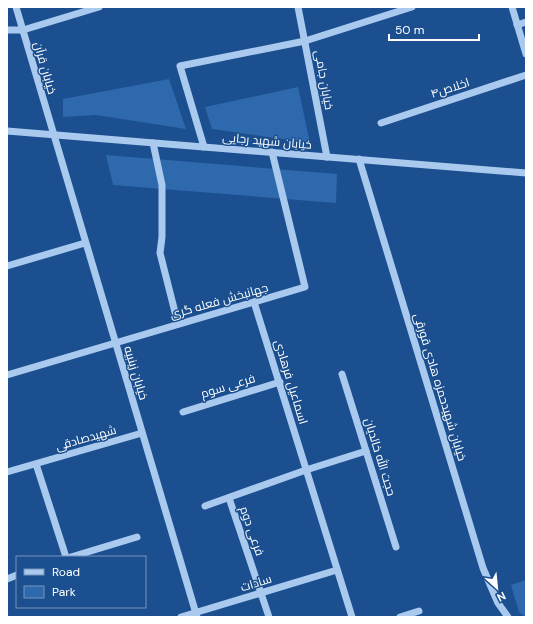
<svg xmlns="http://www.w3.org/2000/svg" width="533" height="624" viewBox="0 0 533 624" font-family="'DM Sans',Cairo,sans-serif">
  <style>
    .green { fill: #2e69ad }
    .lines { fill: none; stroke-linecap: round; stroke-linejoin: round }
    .minor { stroke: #a9c9ee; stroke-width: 7 }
    .labels { text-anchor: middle; stroke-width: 3; stroke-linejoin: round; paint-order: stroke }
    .street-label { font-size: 12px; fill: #fff; stroke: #1b4f8f }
  </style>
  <rect width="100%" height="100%" fill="#1b4f8f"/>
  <g class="green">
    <path d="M169 79 186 129 96 115 63 117V99Z"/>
    <path d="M298 87 310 143 212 129 205 107Z"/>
    <path d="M106 155 337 174 336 203 113 185Z"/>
    <path d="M526 580V617H525L519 612 511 585Z"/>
  </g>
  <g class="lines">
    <g class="minor">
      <path d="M16 7 197 617"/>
      <path d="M298 7 327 157"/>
      <path d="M512 7 526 54"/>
      <path d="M517 25 526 22"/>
      <path d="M7 30H23L99 7"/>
      <path d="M381 123 526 75"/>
      <path d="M7 131 526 173"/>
      <path d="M153 143 162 185V237L160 253 178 324"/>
      <path d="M204 147 180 66 305 41 412 7"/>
      <path d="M359 159 483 568 498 603 508 617"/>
      <path d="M7 266 85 243"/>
      <path d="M254 302 352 617"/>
      <path d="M342 374 396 547"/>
      <path d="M7 375 305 287 272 152"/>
      <path d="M183 412 280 382"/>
      <path d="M36 464 66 557"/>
      <path d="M7 472 142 433"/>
      <path d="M229 498 269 617"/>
      <path d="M205 506 306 470 366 451"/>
      <path d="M71 557 137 537"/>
      <path d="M7 579 17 575"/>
      <path d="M181 617 337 570"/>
      <path d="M400 617 419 611"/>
    </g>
  </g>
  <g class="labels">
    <g class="street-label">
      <text transform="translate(45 68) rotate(74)" y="4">خیابان قرآن</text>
      <text transform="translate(324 80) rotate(80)" y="4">خیابان جامی</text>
      <text transform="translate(450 88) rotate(-18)" y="4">اخلاص۴</text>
      <text transform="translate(267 141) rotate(5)" y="4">خیابان شهید رجایی</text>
      <text transform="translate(219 301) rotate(-16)" y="4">جهانبخش فعله گری</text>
      <text transform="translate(136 373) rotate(73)" y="4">خیابان زینبیه</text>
      <text transform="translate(291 382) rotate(73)" y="4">اسماعیل فرهادی</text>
      <text transform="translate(228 386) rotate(-17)" y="4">فرعی سوم</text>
      <text transform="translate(440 387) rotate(73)" y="4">خیابان شهیدحمزه هادی قورقی</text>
      <text transform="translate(86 438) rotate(-16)" y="4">شهیدصادقی</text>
      <text transform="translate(380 457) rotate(73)" y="4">حجت الله خالدیان</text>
      <text transform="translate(252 531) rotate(71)" y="4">فرعی دوم</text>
      <text transform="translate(256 583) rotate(-17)" y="4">سادات</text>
    </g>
  </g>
  <rect width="533" height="624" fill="none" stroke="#ffffff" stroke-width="16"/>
  <rect x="16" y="556" width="130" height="52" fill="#1b4f8f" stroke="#7695bc"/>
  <rect x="24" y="569" width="20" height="6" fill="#a9c9ee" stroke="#7695bc"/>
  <text x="52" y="576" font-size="12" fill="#ffffff">Road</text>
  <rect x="24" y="586" width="20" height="12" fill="#2e69ad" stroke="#7695bc"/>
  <text x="52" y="596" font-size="12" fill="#ffffff">Park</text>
  <g transform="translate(497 588) rotate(153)" stroke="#1b4f8f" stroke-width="3" paint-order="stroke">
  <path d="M0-3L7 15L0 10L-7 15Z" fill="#ffffff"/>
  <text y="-6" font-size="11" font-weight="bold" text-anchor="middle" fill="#ffffff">N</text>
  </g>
  <path d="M389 34v6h90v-6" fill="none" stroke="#ffffff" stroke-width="2"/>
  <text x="395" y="34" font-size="12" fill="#ffffff" stroke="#1b4f8f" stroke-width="3" paint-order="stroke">50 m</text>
</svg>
